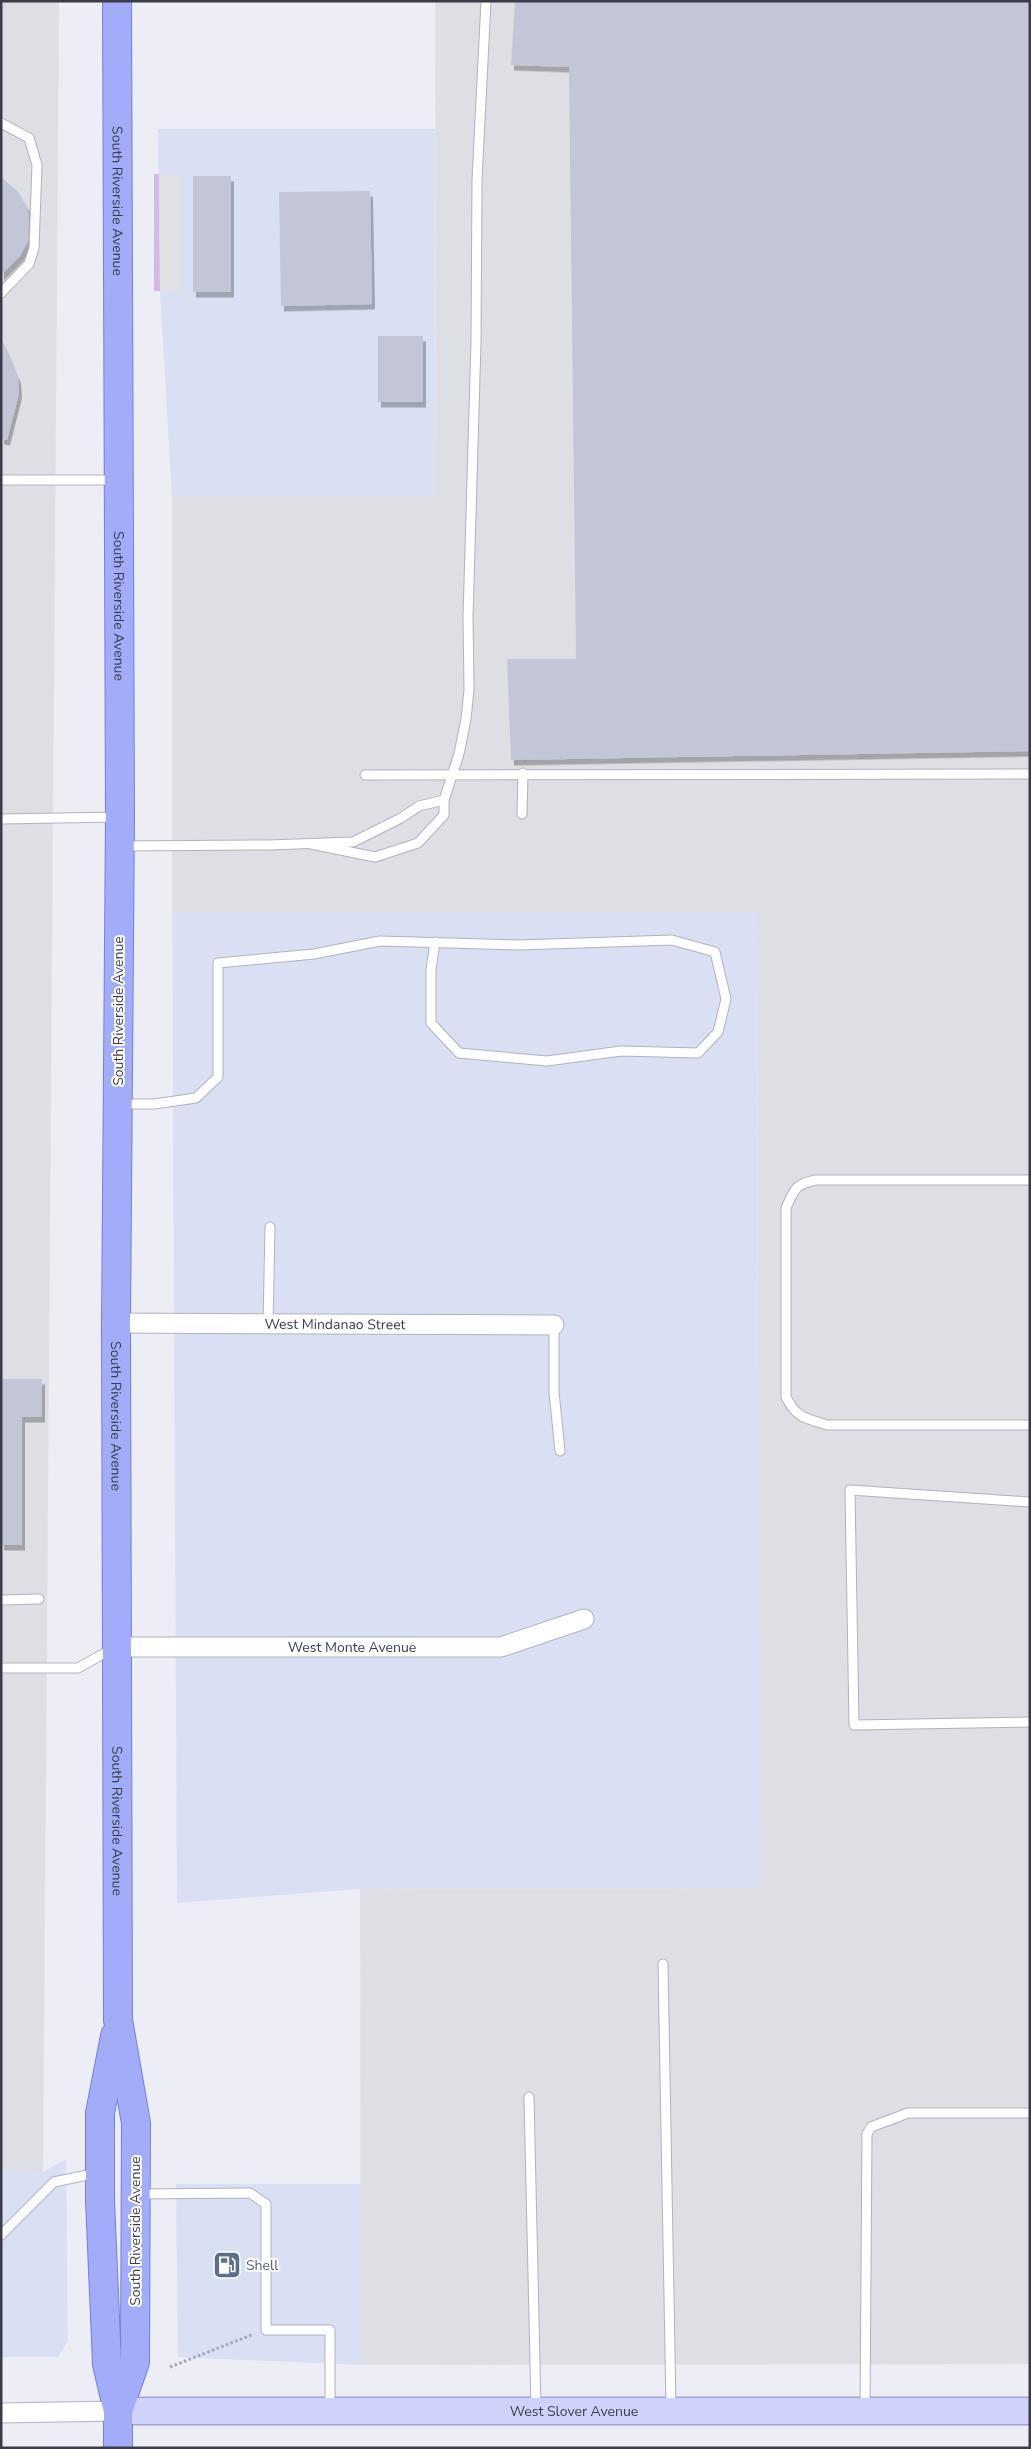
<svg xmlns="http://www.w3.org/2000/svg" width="1031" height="2449" viewBox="0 0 1031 2449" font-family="'Nunito Sans',sans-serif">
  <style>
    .commercial { fill: #d9e0f4 }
    .industrial { fill: #dddfe5 }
    .green { fill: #d4b8e6 }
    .parking { fill: #e0e1e4 }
    .building { fill: #c2c6d6; filter: url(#shadow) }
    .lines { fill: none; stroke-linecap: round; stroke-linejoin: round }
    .service-casing { stroke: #afb2c0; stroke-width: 11 }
    .minor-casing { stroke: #afb2c0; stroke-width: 21 }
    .secondary-casing { stroke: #a1a6d4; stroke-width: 29 }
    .primary-casing { stroke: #7280dd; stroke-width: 30 }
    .path { stroke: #a1a7c1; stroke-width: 3; stroke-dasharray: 2.5 2.5; stroke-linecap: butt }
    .service { stroke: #fff; stroke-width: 9 }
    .minor { stroke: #fff; stroke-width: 19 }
    .secondary { stroke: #cfd3fb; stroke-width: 26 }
    .primary { stroke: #a2acf8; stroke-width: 28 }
    .labels { text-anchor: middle; stroke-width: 4; stroke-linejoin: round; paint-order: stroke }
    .street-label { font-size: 14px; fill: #3a3d49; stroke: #fff }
    .service-label { font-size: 14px; fill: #4e5e75; stroke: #fff; text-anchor: start }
  </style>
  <defs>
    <filter id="shadow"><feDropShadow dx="3" dy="5.5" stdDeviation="0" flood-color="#0004"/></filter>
  </defs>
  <rect width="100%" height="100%" fill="#ecedf5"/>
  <g class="commercial">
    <path d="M158 129H435L436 497H172L160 291Z"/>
    <path d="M172 912H757L759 1888 360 1889 177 1903Z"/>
    <path d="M66 2159 68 2341 58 2357H1V2171L43 2172Z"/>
    <path d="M176 2184H361V2365L178 2357Z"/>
  </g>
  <g class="industrial">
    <path d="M1 1H59L43 2172 1 2171Z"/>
    <path d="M435 1H1030V2364L361 2365 360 1889 759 1888 757 912H172V497H436Z"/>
  </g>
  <path class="green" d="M154 174H159L160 291H154Z"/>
  <path class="parking" d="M159 174 180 175V291H160Z"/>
  <g class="building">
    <path d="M515 1H1030V751L511 760 507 659H576L569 67 511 65Z"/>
    <rect x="193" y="176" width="38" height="116"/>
    <path d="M1 177 18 192 27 207 29 217 28 241 20 256 1 275Z"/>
    <path d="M370 191 372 304 281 306 279 192Z"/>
    <rect x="378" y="336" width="45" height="66"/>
    <path d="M1 338 18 378 19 393 7 440 1 439Z"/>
    <path d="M1 1379H42V1417H22V1545H1Z"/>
  </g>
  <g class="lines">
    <g class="service-casing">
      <g id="service">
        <path d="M1 123 29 138 37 165 34 248 29 264 1 293"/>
        <path d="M1 480H117"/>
        <path d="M365 775 1030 774"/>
        <path d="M522 814 523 773"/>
        <path d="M1 819 118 817"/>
        <path d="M311 844 375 857 418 843 444 815V800L459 754 466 719 469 690 468 617 476 342 477 180 486 1"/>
        <path d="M122 846 269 845 353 842 401 818 419 806 444 800"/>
        <path d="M120 1104H154L196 1098 218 1077V963L314 954 380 941 519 945 672 940 715 952 726 999 718 1032 698 1053 621 1051 547 1061 459 1053 431 1023V970L435 942"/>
        <path d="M1030 1180H816C795 1184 794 1190 786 1208V1397C797 1419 806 1418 827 1425H1030"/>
        <path d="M268 1324 270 1227"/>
        <path d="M554 1325V1392L560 1451"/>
        <path d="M1030 1502 850 1490 854 1725 1030 1722"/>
        <path d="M1 1600 39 1599"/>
        <path d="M1 1668H78L112 1649"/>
        <path d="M663 1964 671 2408"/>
        <path d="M529 2097 536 2408"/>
        <path d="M140 2194 250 2193 266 2204V2330H330V2410"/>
        <path d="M1 2235 54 2182 97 2173"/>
        <path d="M865 2409 867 2134 871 2127 908 2113H1030"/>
      </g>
    </g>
    <g class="minor-casing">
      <g id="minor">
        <path id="s1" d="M116 1323 554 1325"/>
        <path id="s2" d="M117 1647H501L584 1619"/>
        <path d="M1 2413 118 2411"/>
      </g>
    </g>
    <g class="secondary-casing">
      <g id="secondary">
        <path id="s3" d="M118 2411H1030"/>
      </g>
    </g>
    <g class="primary-casing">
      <g id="primary">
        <path id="s4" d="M117 1 120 817 116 1323 118 2020 136 2123 135 2362 118 2411"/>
        <path d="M115 2036 100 2113V2200L107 2364 118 2411V2448"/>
      </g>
    </g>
    <path class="path" d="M170 2367 254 2334"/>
    <use href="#service" class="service"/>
    <use href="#minor" class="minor"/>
    <use href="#secondary" class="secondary"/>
    <use href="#primary" class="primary"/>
  </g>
  <defs>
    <g id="fuel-square" transform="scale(1.4375)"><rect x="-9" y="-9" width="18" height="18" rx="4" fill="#5c6f8a" stroke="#fff"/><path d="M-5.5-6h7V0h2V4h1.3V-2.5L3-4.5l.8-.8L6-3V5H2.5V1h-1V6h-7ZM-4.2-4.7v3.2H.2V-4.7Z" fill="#fff"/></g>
  </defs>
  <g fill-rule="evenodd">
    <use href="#fuel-square" x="227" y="2265"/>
  </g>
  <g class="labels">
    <g class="street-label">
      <text dy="5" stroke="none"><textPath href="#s4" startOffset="200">South Riverside Avenue</textPath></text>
      <text dy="5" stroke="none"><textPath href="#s4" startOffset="605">South Riverside Avenue</textPath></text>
      <text transform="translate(118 1011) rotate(-90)" y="5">South Riverside Avenue</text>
      <text dy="5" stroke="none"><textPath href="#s1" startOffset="219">West Mindanao Street</textPath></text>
      <text dy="5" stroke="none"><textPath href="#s4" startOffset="1415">South Riverside Avenue</textPath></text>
      <text dy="5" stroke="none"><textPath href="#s2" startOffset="235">West Monte Avenue</textPath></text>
      <text dy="5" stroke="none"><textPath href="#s4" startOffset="1820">South Riverside Avenue</textPath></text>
      <text transform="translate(135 2231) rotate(-90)" y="5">South Riverside Avenue</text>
      <text dy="5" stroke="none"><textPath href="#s3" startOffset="456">West Slover Avenue</textPath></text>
    </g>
    <g class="service-label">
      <text x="246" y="2270">Shell</text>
    </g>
  </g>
  <rect width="1031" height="2449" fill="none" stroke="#3a3d49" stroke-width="5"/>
</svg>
